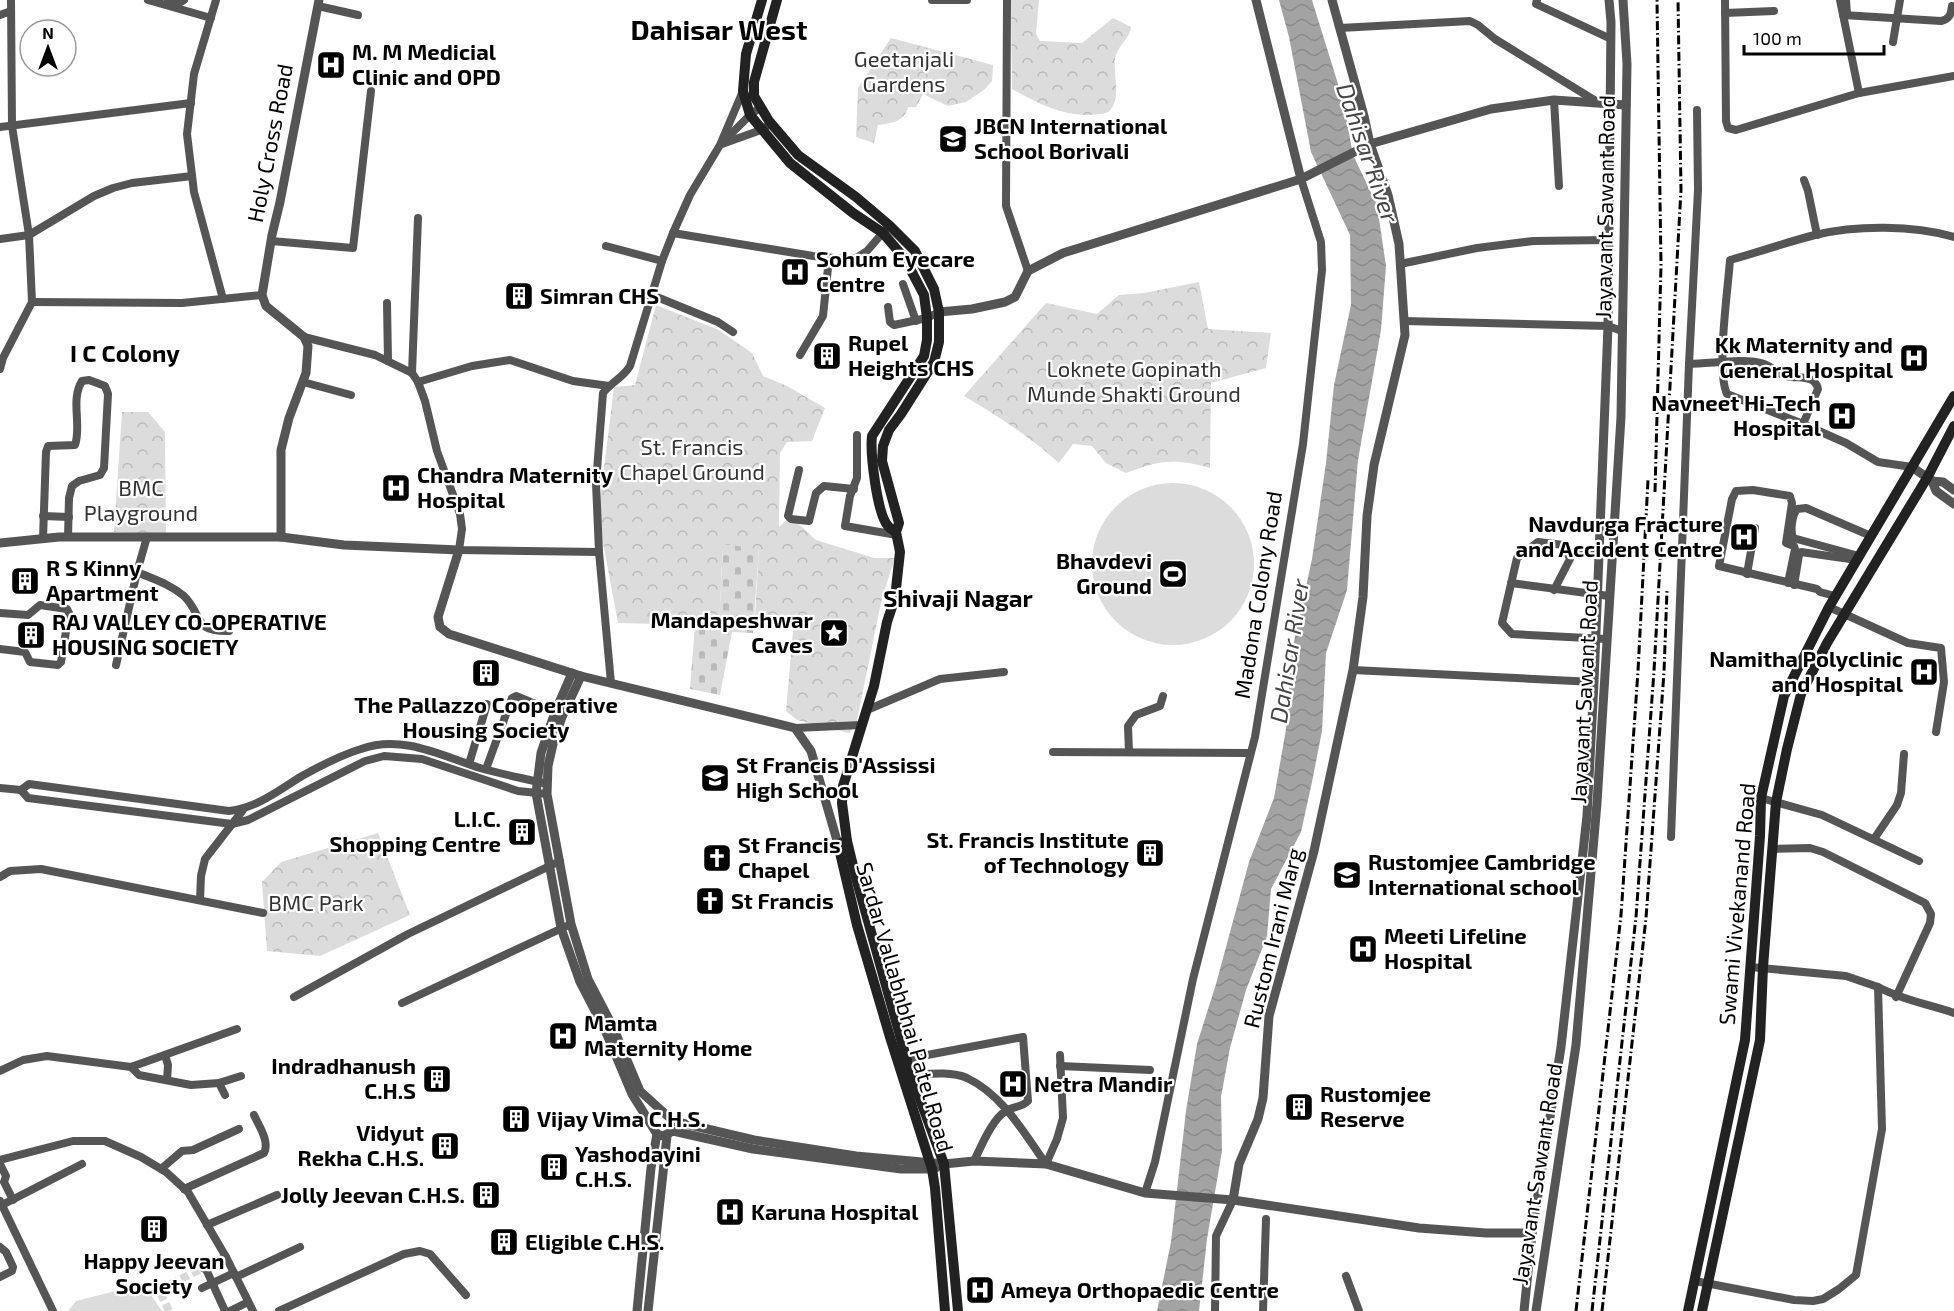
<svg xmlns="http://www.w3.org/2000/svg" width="1954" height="1311" viewBox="0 0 1954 1311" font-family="'Exo 2',sans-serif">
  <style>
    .cemetery { fill: url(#cemetery-stones) }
    .park { fill: url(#park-crowns) }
    .garden { fill: #dcdcdc }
    .water { fill: url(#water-waves) }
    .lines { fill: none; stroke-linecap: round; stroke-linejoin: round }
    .minor-tunnel { stroke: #d9d9d9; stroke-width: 8; stroke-dasharray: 8 4; stroke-linecap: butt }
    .minor { stroke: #555; stroke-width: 8 }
    .tertiary { stroke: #555; stroke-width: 9 }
    .secondary { stroke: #222; stroke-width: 10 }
    .rail { stroke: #000; stroke-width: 3; stroke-dasharray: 9 3 1.5 3; stroke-linecap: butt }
    .labels { text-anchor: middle; stroke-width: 4.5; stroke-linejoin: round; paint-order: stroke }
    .poi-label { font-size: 22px; font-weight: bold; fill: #000; stroke: #fff; text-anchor: start }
    .park-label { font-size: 22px; fill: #333; stroke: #fff }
    .street-label { font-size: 22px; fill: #000; stroke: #fff }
    .water-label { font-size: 24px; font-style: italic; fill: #444; stroke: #fff }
    .neighbourhood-label { font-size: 24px; font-weight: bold; fill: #000; stroke: #fff }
    .district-label { font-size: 28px; font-weight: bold; fill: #000; stroke: #fff }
  </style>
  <defs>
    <pattern id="cemetery-stones" width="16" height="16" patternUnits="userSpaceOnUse" patternTransform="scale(1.5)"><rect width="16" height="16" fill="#dcdcdc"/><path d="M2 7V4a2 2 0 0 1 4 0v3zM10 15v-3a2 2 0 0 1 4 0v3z" fill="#bbb"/></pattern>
    <pattern id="park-crowns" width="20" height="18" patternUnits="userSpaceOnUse" patternTransform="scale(1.5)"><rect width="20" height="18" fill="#dcdcdc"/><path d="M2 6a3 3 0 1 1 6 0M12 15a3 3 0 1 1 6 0" fill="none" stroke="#bbb"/></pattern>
    <pattern id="water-waves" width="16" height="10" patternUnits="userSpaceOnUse" patternTransform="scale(1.5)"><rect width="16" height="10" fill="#a3a3a3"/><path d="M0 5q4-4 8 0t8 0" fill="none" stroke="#8b8b8b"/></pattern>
  </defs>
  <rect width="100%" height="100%" fill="#fff"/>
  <path class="cemetery" d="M723 543 759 548 753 633 732 632 720 695 690 689 695 625 719 627Z"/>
  <g class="park">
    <path d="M1011 0H1039L1036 34 1040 41 1082 43 1113 18 1131 27C1130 39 1116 47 1115 59 1113 73 1121 97 1111 109 1109 113 1103 114 1099 114 1068 119 1039 104 1012 89Z"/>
    <path d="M891 38 993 65 992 81 985 89 966 102 948 106 923 94 916 107H908C905 122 891 123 878 125L874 143 856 137 858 88Z"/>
    <path d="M1199 282 1208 329 1271 333 1266 368 1211 383 1210 468C1176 458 1159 460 1126 473L1106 463 1092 446 1073 444 1059 463C1030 437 998 416 964 396L1046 303 1097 314 1119 295 1144 293Z"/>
    <path d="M656 305 719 330 752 353 763 376 787 386 825 408 812 441 787 442 780 453 779 527 790 516 816 540 874 558H895L882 598 856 725 849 733 797 720 786 711 794 619 755 616 759 549 723 544 719 627 695 625 618 623 598 516 614 387 635 385Z"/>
    <path d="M122 412H148L165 432 166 534 114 532Z"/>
    <path d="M378 833 410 915 320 956 267 951 262 882 281 862Z"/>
  </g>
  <g class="garden">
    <circle cx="1173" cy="564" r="81"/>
    <path d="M143 1284 162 1311H68L76 1301Z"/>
  </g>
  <path class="water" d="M1279 0H1312L1343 100 1353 155 1377 205 1386 266 1381 330 1358 460 1347 590 1326 653 1322 731 1312 782 1301 832 1271 889 1267 936 1246 990 1230 1048 1221 1097 1222 1151 1207 1239 1199 1311H1157L1171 1242 1186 1111 1197 1044 1216 984 1249 862 1274 798 1286 729 1292 651 1312 559 1326 463 1334 385 1351 305 1350 235 1311 152 1289 37Z"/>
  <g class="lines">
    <path class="minor-tunnel" d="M169 1311 159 1290 203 1268"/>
    <g class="minor">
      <path d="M148 0 211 18"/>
      <path d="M168 0 181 2 184 0"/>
      <path d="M216 0 194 74 187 134 194 192 223 299"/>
      <path d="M932 0H967"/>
      <path d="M1007 0 1006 206 1028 271"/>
      <path d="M1537 0 1536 4 1611 39"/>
      <path d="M1725 0 1726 121 1728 128 1736 130 1859 93 1954 76"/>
      <path d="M1840 0 1859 93"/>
      <path d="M1846 0 1847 14"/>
      <path d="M318 6 358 15"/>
      <path d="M1725 13 1774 11"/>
      <path d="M0 15 11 11"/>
      <path d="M1843 15 1941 21C1950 19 1951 14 1952 6"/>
      <path d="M1340 28 1470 21 1478 25 1495 39 1599 103"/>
      <path d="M1893 42 1900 0"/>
      <path d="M1554 100 1559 186"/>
      <path d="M0 127 191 103"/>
      <path d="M723 142 750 115 761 107"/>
      <path d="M722 144 761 130 766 127"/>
      <path d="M1804 180 1808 191 1817 235"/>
      <path d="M673 233 813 256 845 259 856 258 867 251 886 229"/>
      <path d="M0 239 29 235 94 196 113 188 132 183 192 176"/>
      <path d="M271 241 353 248 371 91"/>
      <path d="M606 246 662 261"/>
      <path d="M1400 264 1477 248 1533 241 1608 240"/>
      <path d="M903 284 916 321"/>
      <path d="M652 295 718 322 733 332"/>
      <path d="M32 302 182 303 262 295"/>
      <path d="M387 303 388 361"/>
      <path d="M888 307 890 322 894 325 927 318 939 312"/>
      <path d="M1404 321 1608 326 1622 331"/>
      <path d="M304 337 375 355 412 373 418 382 425 401 437 451 460 514 462 529 459 550 599 552"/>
      <path d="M800 355 823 316 829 258"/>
      <path d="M1689 364C1710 364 1742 358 1761 363 1770 365 1777 373 1786 376 1798 379 1815 374 1818 389L1803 424"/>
      <path d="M0 369 3 358 32 302 29 235 12 126 11 0"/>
      <path d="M412 373 418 218"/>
      <path d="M303 382 351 395"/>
      <path d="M418 382 472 366 510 360 573 381 609 386"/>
      <path d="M857 435V478L850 496 845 526 897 535"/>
      <path d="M1912 467 1878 462 1846 443 1803 424 1727 394C1716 371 1728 289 1730 260 1759 252 1787 242 1815 235 1856 225 1914 225 1954 237"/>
      <path d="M799 470 788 516 791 519 809 521 816 493 824 486 854 489"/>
      <path d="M43 516 69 517"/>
      <path d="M43 539 46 452 48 446 75 445C82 425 70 400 82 381L89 380 105 386 108 394 104 468 100 475 79 481 72 486 69 498 68 537"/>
      <path d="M1569 552 1612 551"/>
      <path d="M1859 556 1793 538C1790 530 1792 516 1797 509L1806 508 1871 536"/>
      <path d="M137 572C153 579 170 584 184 596 204 616 192 632 229 631"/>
      <path d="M1747 574 1755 528"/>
      <path d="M1511 583 1609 596"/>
      <path d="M1788 583 1795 549 1794 546 1786 543 1792 503 1790 496 1753 490 1736 491 1732 499 1719 566 1817 589 1820 592 1835 596"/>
      <path d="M1794 585 1799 555 1801 552 1857 560"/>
      <path d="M1554 590 1570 559 1564 545 1538 542 1517 558 1502 623 1512 634 1607 639"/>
      <path d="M1829 607 1908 643 1941 648 1944 682 1936 732"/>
      <path d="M0 613 28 615 40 605 67 609 69 613 61 662 58 665 30 662 25 652 0 649"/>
      <path d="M116 665 137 572 147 537"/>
      <path d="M1353 670 1594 682"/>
      <path d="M611 683 599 552 596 483 603 393C611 382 623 378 630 366L662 261 673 233 690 195 720 145 743 91"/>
      <path d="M867 710 940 679 1004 672"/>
      <path d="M795 728 861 725"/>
      <path d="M1053 752 1250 753"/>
      <path d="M1129 752 1128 726 1136 715 1160 706 1163 696"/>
      <path d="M469 764 487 704"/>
      <path d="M486 769 512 698 516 696 555 712"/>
      <path d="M0 788 21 790 29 784 229 811C257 808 279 790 302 776 320 766 341 755 361 749 402 734 442 756 480 768 501 774 522 778 543 783"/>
      <path d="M21 790 28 798 232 824 248 820 365 761 384 756 422 759 518 791 547 794"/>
      <path d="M1761 798 1822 815 1919 861"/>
      <path d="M1671 837 1689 364 1698 190 1697 110"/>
      <path d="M1874 839 1897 805 1901 793 1904 754"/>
      <path d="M1773 849 1810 848 1823 852 1925 903 1931 914 1930 923 1896 997"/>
      <path d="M0 877 10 871 41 869 263 913"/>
      <path d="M200 900 201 876 205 859 243 810"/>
      <path d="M1878 987C1902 1000 1928 1004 1954 1013"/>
      <path d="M294 997 408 934 560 861"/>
      <path d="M402 1003 571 924"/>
      <path d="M165 1055 168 1065 167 1080"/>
      <path d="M906 1059 1023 1037 1028 1101C1021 1108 1013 1106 1006 1111 992 1119 981 1147 974 1161"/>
      <path d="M1060 1066 1150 1070"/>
      <path d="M131 1067 139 1075 191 1085 219 1083 241 1076"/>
      <path d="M0 1071 23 1060 47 1056 131 1067 237 1029"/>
      <path d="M911 1075C928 1074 951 1071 967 1078 1003 1095 1024 1133 1046 1164"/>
      <path d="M219 1083 225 1095"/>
      <path d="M0 1160 73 1141H105L141 1157 166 1172 188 1192 226 1257 253 1311"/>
      <path d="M0 1164 6 1176 4 1182 13 1200"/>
      <path d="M1046 1164 1057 1139 1063 1118 1060 1055"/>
      <path d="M161 1169 182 1151 193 1150 239 1129"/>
      <path d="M184 1189 264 1153C270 1142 259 1126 254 1115"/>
      <path d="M1145 1193 1155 1162 1193 979 1255 737 1303 444 1322 270 1321 242 1301 179"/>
      <path d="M0 1201 53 1311"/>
      <path d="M2 1205 82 1164"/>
      <path d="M207 1225 277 1195"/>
      <path d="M0 1247 6 1252 13 1267 12 1271 0 1277"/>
      <path d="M205 1267 225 1311"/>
      <path d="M203 1268 226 1257"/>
      <path d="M1346 1276 1359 1311"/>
      <path d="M236 1277 300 1247"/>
      <path d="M1695 1281 1794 1300 1813 1301 1823 1299 1839 1289 1856 1275 1882 1129 1878 987 1846 976 1750 967"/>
      <path d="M202 1288 234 1273"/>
      <path d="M230 1311 248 1302"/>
      <path d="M279 1311 404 1254 420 1251 430 1254 466 1295"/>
      <path d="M1215 1311 1216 1236 1233 1200"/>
      <path d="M1263 1311 1266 1219"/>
    </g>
    <g class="tertiary">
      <path d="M1256 0 1301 179"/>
      <path d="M939 312 972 309 1005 302 1015 297 1028 271 1063 253 1301 179 1370 144 1491 109 1554 100 1626 105"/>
      <path d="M1912 467 1932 481 1936 491 1954 504"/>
      <path d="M1932 481 1943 482 1954 490"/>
      <path d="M281 537V450L289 418 306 373 308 346 304 337 266 306 262 295 272 235 280 202 319 0"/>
      <path d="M0 543 59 537H281L344 545 459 550 438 617 440 627 449 634 581 676 795 728 811 751 838 844"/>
      <path d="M572 673 555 712 541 753 536 793 561 928 580 982 605 1030 632 1094 657 1134 663 1136 673 1131 753 1149 901 1169H932L936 1168"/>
      <path d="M581 676 562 717 554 740 548 766 547 794 571 924 588 979 613 1027 640 1091 673 1121 754 1140 856 1156 944 1164 974 1161 1046 1164 1145 1193 1233 1200 1419 1228 1486 1233H1532"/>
      <path d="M1233 1200 1239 1164 1258 1119 1263 1098 1269 1016 1314 851 1353 670 1363 597 1367 516 1374 465 1405 335 1399 244 1388 195 1370 144 1364 116 1332 0"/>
      <path d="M637 1311 651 1168 657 1134"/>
      <path d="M648 1311 667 1136"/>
      <path d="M1524 1311 1532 1233 1561 1047 1587 816 1594 682 1608 326 1611 22 1609 0"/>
      <path d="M1536 1311 1576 1045 1597 803 1621 417 1627 64 1623 0"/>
    </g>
    <g class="secondary">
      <path d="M762 0 746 54 743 91 750 115 790 163 853 213 883 233 905 259 924 295 927 318V340L924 356 872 436C870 453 877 514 888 526 890 529 893 530 896 532"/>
      <path d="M777 0 754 82V96L769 121 798 155 856 197 889 225 915 251 934 289 939 312V342L934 362 901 414 889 430 883 446 882 461 899 523 896 532 900 552 895 598 887 622 874 686 843 786 842 803 847 841 856 878 911 1075 944 1164 958 1311"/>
      <path d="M847 841 838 844 857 925 890 1037 932 1169 935 1188 945 1311"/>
      <path d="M1688 1311 1745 1040 1760 836 1761 798 1784 696 1829 607 1954 396"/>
      <path d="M1702 1311 1760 1040 1763 967 1776 802 1787 749 1801 694 1827 643 1927 478 1954 426"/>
    </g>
    <g class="rail">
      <path d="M1655 492 1661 265 1657 0"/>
      <path d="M1576 1311 1621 915 1638 671 1648 480"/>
      <path d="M1592 1311 1636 917 1654 671 1681 190 1678 0"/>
      <path d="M1602 1311 1646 918 1664 672 1667 590"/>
    </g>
  </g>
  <defs>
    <g id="hospital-square" transform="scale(1.5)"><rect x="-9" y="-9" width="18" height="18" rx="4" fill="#000" stroke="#fff"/><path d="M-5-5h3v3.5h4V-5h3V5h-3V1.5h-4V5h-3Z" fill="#fff"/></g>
    <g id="school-square" transform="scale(1.5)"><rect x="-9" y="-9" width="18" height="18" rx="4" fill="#000" stroke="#fff"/><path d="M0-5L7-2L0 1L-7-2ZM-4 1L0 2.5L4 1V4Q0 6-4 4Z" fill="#fff"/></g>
    <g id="building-square" transform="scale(1.5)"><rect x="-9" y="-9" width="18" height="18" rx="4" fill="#000" stroke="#fff"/><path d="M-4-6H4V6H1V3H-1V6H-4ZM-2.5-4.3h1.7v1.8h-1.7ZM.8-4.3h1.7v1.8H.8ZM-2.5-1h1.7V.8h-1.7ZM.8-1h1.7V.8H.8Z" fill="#fff"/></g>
    <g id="stadium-square" transform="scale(1.5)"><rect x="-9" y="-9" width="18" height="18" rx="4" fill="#000" stroke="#fff"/><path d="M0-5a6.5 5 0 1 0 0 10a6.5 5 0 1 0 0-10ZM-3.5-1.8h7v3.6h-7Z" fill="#fff"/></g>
    <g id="sight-square" transform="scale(1.5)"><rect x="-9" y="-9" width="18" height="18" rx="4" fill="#000" stroke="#fff"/><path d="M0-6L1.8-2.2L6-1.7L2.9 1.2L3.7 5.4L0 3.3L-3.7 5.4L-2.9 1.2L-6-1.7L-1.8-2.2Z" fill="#fff"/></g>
    <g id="church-square" transform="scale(1.5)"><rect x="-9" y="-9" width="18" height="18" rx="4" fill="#000" stroke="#fff"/><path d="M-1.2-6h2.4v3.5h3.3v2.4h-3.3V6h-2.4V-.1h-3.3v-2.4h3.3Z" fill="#fff"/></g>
  </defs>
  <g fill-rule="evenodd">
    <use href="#hospital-square" x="331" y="65"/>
    <use href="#school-square" x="953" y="139"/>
    <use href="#hospital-square" x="795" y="272"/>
    <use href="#building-square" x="519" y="296"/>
    <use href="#building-square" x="827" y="356"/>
    <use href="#hospital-square" x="1914" y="358"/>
    <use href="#hospital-square" x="1842" y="416"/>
    <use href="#hospital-square" x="396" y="488"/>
    <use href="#hospital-square" x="1744" y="537"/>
    <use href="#stadium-square" x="1173" y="574"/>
    <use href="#building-square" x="25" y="581"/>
    <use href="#sight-square" x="834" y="633"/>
    <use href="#building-square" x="31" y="635"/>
    <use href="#hospital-square" x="1924" y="672"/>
    <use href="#building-square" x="486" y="673"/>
    <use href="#school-square" x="715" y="778"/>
    <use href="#building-square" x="522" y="832"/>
    <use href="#building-square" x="1150" y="853"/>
    <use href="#church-square" x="717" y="858"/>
    <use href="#school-square" x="1347" y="875"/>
    <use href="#church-square" x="710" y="901"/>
    <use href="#hospital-square" x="1363" y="949"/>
    <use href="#hospital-square" x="563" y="1036"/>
    <use href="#building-square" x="437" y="1079"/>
    <use href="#hospital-square" x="1013" y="1084"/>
    <use href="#building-square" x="1299" y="1107"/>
    <use href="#building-square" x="516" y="1119"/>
    <use href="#building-square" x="445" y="1146"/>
    <use href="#building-square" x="554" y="1167"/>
    <use href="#building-square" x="486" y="1195"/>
    <use href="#hospital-square" x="730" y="1212"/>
    <use href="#building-square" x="154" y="1229"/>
    <use href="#building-square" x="504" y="1242"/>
    <use href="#hospital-square" x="980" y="1290"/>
  </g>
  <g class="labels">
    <g class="poi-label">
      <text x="352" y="60">M. M Medicial<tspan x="352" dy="25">Clinic and OPD</tspan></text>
      <text x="974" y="134">JBCN International<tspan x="974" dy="25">School Borivali</tspan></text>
      <text x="816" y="267">Sohum Eyecare<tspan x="816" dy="25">Centre</tspan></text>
      <text x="540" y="304">Simran CHS</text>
      <text x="848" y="351">Rupel<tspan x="848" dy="25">Heights CHS</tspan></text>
      <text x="1893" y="353" text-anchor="end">Kk Maternity and<tspan x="1893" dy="25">General Hospital</tspan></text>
      <text x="1821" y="411" text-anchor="end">Navneet Hi-Tech<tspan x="1821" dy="25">Hospital</tspan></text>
      <text x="417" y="483">Chandra Maternity<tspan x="417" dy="25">Hospital</tspan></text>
      <text x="1723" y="532" text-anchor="end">Navdurga Fracture<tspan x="1723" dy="25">and Accident Centre</tspan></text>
      <text x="1152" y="569" text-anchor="end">Bhavdevi<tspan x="1152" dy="25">Ground</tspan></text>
      <text x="46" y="576">R S Kinny<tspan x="46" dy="25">Apartment</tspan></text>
      <text x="813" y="628" text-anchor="end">Mandapeshwar<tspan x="813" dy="25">Caves</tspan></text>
      <text x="52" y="630">RAJ VALLEY CO-OPERATIVE<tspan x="52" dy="25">HOUSING SOCIETY</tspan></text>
      <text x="1903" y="667" text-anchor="end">Namitha Polyclinic<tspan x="1903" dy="25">and Hospital</tspan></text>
      <text x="486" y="713" text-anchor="middle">The Pallazzo Cooperative<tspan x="486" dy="25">Housing Society</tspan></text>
      <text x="736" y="773">St Francis D'Assissi<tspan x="736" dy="25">High School</tspan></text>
      <text x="501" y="827" text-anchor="end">L.I.C.<tspan x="501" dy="25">Shopping Centre</tspan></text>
      <text x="1129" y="848" text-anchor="end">St. Francis Institute<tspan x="1129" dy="25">of Technology</tspan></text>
      <text x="738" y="853">St Francis<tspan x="738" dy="25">Chapel</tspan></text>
      <text x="1368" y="870">Rustomjee Cambridge<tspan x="1368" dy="25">International school</tspan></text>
      <text x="731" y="909">St Francis</text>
      <text x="1384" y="944">Meeti Lifeline<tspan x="1384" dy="25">Hospital</tspan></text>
      <text x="584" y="1031">Mamta<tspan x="584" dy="25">Maternity Home</tspan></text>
      <text x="416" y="1074" text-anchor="end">Indradhanush<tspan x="416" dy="25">C.H.S</tspan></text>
      <text x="1034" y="1092">Netra Mandir</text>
      <text x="1320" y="1102">Rustomjee<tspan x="1320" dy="25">Reserve</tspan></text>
      <text x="537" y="1127">Vijay Vima C.H.S.</text>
      <text x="424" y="1141" text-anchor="end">Vidyut<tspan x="424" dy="25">Rekha C.H.S.</tspan></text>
      <text x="575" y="1162">Yashodayini<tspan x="575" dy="25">C.H.S.</tspan></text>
      <text x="465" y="1203" text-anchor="end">Jolly Jeevan C.H.S.</text>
      <text x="751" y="1220">Karuna Hospital</text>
      <text x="525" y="1250">Eligible C.H.S.</text>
      <text x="154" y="1269" text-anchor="middle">Happy Jeevan<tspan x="154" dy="25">Society</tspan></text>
      <text x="1001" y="1298">Ameya Orthopaedic Centre</text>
    </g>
    <g class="park-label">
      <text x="904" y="67">Geetanjali<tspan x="904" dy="25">Gardens</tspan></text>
      <text x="1134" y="377">Loknete Gopinath<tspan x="1134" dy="25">Munde Shakti Ground</tspan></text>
      <text x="692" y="455">St. Francis<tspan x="692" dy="25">Chapel Ground</tspan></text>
      <text x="141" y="496">BMC<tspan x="141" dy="25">Playground</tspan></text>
      <text x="316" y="911">BMC Park</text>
    </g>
    <g class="street-label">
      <text transform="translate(270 143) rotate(-79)" y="8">Holy Cross Road</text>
      <text transform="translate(1605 207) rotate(-89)" y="8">Jayavant Sawant Road</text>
      <text transform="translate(1258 595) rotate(-81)" y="8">Madona Colony Road</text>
      <text transform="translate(1584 692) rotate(-87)" y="8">Jayavant Sawant Road</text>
      <text transform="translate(1737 904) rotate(-85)" y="8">Swami Vivekanand Road</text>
      <text transform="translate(1273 938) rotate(-76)" y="8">Rustom Irani Marg</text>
      <text transform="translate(905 1007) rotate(74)" y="8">Sardar Vallabhbhai Patel Road</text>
      <text transform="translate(1537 1174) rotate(-81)" y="8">Jayavant Sawant Road</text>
    </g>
    <g class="water-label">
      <text transform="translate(1367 153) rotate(71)" y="8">Dahisar River</text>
      <text transform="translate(1290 651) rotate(-81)" y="8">Dahisar River</text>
    </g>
    <g class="neighbourhood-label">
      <text x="125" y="362">I C Colony</text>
      <text x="958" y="607">Shivaji Nagar</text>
    </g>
    <g class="district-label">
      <text x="719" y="40">Dahisar West</text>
    </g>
  </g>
  <g transform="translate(48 48)"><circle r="28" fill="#ffffff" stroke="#999999" stroke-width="1.5"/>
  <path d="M0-4.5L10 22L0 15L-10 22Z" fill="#000000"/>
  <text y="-9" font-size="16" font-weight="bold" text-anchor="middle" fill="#000000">N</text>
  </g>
  <path d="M1744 45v9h140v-9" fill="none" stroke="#000000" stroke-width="3"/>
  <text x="1753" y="45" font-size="18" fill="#000000" stroke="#ffffff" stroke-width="4.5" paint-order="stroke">100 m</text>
</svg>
